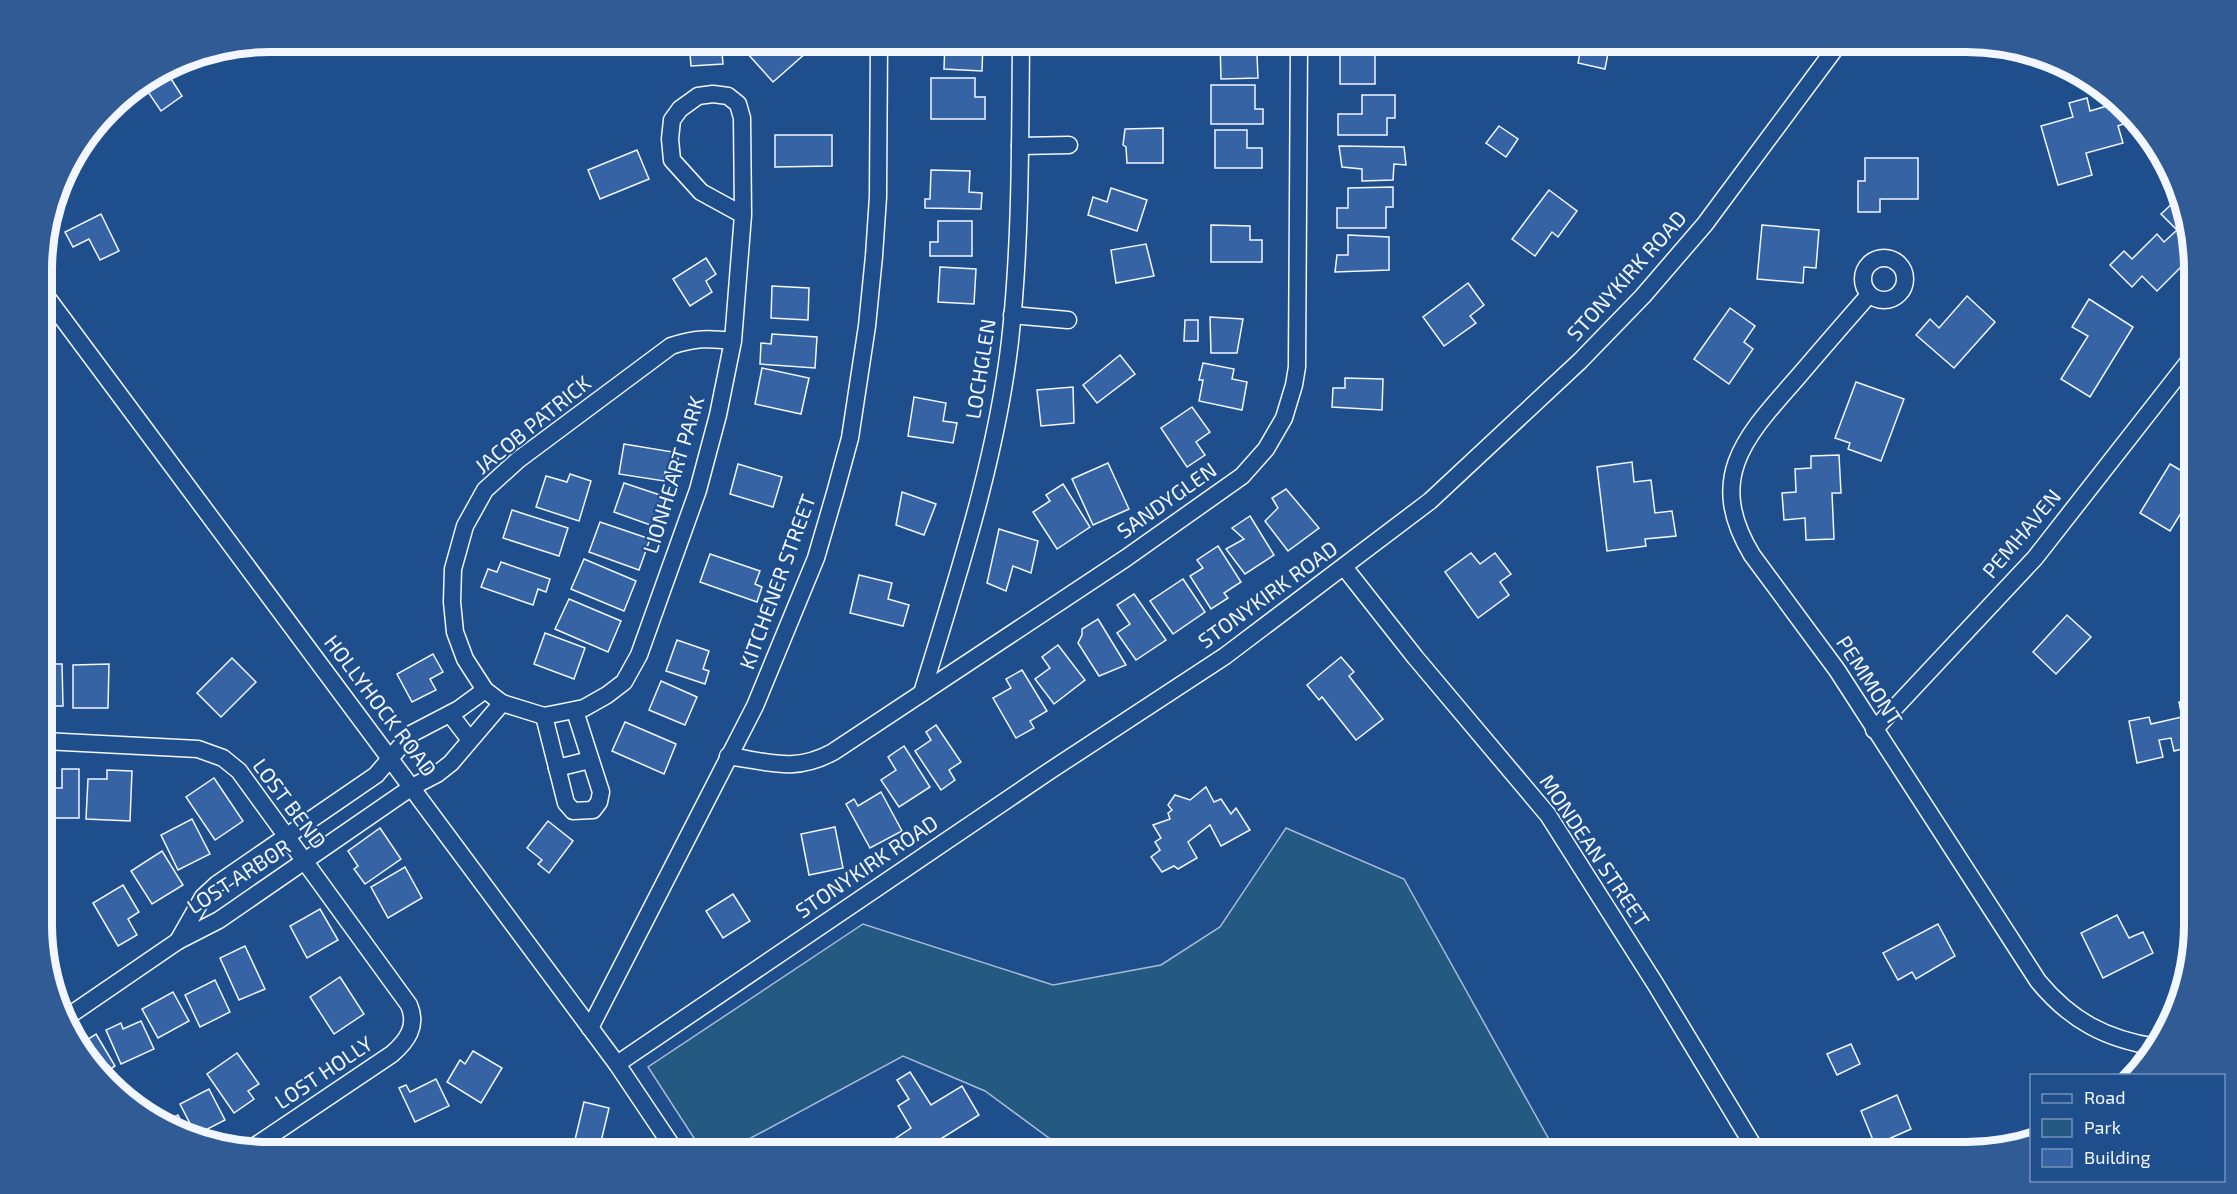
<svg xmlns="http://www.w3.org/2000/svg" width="2237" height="1194" viewBox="0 0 2237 1194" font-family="'Exo 2',sans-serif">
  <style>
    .green { fill: #245a82; stroke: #a8bbd7; stroke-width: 1.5 }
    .building { fill: #3563a3; stroke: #f2f6ff; stroke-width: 1.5 }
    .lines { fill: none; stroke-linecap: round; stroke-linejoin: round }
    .minor-casing { stroke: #f2f6ff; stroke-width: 19 }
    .minor { stroke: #1f4e8c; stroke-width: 16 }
    .labels { text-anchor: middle; stroke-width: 4.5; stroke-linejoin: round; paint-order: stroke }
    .street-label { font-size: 21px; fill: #f2f6ff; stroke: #1f4e8c }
    .rim { fill: none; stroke: #f2f6ff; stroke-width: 8 }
  </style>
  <rect width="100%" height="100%" fill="#1f4e8c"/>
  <path class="green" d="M1286 828 1404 879 1556 1152H1068L985 1091 903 1056 725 1152H703L648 1067 863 924 1053 985 1161 965 1220 927Z"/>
  <g class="building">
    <path d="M689 42H721L723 64 691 66Z"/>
    <path d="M760 42H812L815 45 773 82 747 53Z"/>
    <path d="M945 42H983L982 71 944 69Z"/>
    <path d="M1220 42H1252V55H1257L1258 78 1221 79Z"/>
    <path d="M1582 42 1610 43 1605 69 1578 63Z"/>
    <path d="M1726 42H1750L1746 51Z"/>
    <path d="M1340 49 1375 50V84H1340Z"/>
    <path d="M168 74 182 96 161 111 146 89Z"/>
    <path d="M931 78H975V97H985V119H931Z"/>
    <path d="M1211 85H1255V109H1263V124H1211Z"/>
    <path d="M1362 95H1395V118H1387V135H1338V114H1362Z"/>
    <path d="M2087 98 2090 111 2117 103 2123 124 2118 126 2123 143 2086 153 2092 175 2058 185 2041 126 2073 117 2069 103Z"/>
    <path d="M1499 126 1518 139 1506 157 1486 143Z"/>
    <path d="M1163 128V163H1127L1126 147 1123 145 1125 129Z"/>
    <path d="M1215 130H1247V148H1262V168H1215Z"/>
    <path d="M775 135H832V166L775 167Z"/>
    <path d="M1339 146 1404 147 1406 165 1394 164 1393 180 1362 181V169L1342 167Z"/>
    <path d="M637 150 649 179 600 199 588 170Z"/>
    <path d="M1865 158H1918V199H1880V212H1858V181H1865Z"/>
    <path d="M931 170 970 171 969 192 982 193 981 209 925 208V199H930Z"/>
    <path d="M1393 187V207H1386V228H1337V208H1348V188Z"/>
    <path d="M1111 188 1147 200 1137 231 1088 215 1093 197 1107 202Z"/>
    <path d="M1549 190 1577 211 1558 237 1552 232 1535 256 1512 239Z"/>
    <path d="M2175 201 2180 206 2193 241V255L2157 291 2142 276 2132 287 2110 265 2124 251 2132 259 2157 234 2164 242 2177 230 2161 214Z"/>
    <path d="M101 214 119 251 100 260 89 239 73 247 65 232Z"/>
    <path d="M938 221H972V256H930V242H938Z"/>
    <path d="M1211 225 1250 226V240H1262V262H1211Z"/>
    <path d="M1762 225 1819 230 1816 268 1804 267 1803 283 1757 279Z"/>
    <path d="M1348 235 1389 237V270L1335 272 1337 255H1348Z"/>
    <path d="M1146 244 1154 276 1116 283 1111 250Z"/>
    <path d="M706 258 716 274 706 281 712 292 690 306 673 279Z"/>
    <path d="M940 267 976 269 974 304 938 302Z"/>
    <path d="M1468 283 1484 305 1470 316 1476 323 1444 346 1423 317Z"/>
    <path d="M772 286 809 288 808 320 771 318Z"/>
    <path d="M1967 296 1995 322 1954 368 1916 335 1930 319 1939 328Z"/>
    <path d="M2089 299 2133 327 2090 397 2061 379 2088 336 2072 327Z"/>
    <path d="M1730 308 1755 326 1744 342 1753 349 1729 384 1694 359Z"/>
    <path d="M1210 317 1243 319 1237 353H1211Z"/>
    <path d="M1185 320H1198V341H1184Z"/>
    <path d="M772 334 817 337 815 368 760 364 761 343 771 344Z"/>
    <path d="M1120 355 1135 374 1097 403 1083 385Z"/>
    <path d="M1203 363 1234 369 1232 379 1247 382 1242 410 1199 401 1203 380H1199Z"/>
    <path d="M762 368 809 378 801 414 755 404Z"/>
    <path d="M1345 378 1383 379 1382 410 1332 407 1333 388H1345Z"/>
    <path d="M1856 382 1904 399 1881 461 1848 449 1850 443 1835 438Z"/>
    <path d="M1073 387 1074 423 1041 426 1037 390Z"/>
    <path d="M914 397 946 403 943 421 957 423 953 443 908 436Z"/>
    <path d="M1192 407 1210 432 1196 442 1205 455 1187 467 1161 428Z"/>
    <path d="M624 444 679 453 676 474 665 472 664 481 619 474Z"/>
    <path d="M1839 455 1841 493H1832L1834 539 1806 540 1805 518 1784 520 1782 493 1796 492 1795 469 1811 468V456Z"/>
    <path d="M1632 462 1634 482 1651 480 1655 513 1672 511 1676 536 1645 539 1646 546 1607 551 1597 467Z"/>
    <path d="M1108 463 1129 509 1093 525 1072 479Z"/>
    <path d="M738 464 782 477 773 507 730 494Z"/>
    <path d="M2170 464 2194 478V492L2170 531 2140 513Z"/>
    <path d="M570 474 591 481 579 521 536 507 546 476 567 482Z"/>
    <path d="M624 483 666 497 656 527 614 512Z"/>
    <path d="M1063 484 1090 527 1057 549 1033 512 1050 501 1046 495Z"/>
    <path d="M1286 489 1319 528 1288 551 1265 521 1278 508 1272 498Z"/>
    <path d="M902 492 936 504 924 535 896 525Z"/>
    <path d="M512 510 568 528 559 556 503 538Z"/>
    <path d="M1250 516 1274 555 1245 574 1226 549 1244 539 1232 528Z"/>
    <path d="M600 522 650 539 639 570 589 552Z"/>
    <path d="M999 529 1038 541 1031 573 1013 566 1006 591 987 583Z"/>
    <path d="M43 531H49L52 560 43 561Z"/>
    <path d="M1218 546 1241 582 1224 593 1228 598 1211 609 1190 576 1203 568 1197 560Z"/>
    <path d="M1471 553 1480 564 1495 553 1511 574 1500 582 1509 595 1478 618 1445 572Z"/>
    <path d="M710 554 760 571 755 584 762 587 757 602 700 582Z"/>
    <path d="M584 559 636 581 624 611 571 589Z"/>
    <path d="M501 562 550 579 546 592 538 589 533 605 481 587 488 569 497 572Z"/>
    <path d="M859 575 892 583 888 599 909 605 903 626 850 613Z"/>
    <path d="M1183 579 1205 612 1173 634 1150 601Z"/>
    <path d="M1134 594 1166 640 1136 660 1117 633 1130 624 1117 605Z"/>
    <path d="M569 599 621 621 608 652 555 629Z"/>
    <path d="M2067 615 2091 637 2056 674 2033 652Z"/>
    <path d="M1098 619 1126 665 1099 676 1078 643 1082 635V629Z"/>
    <path d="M545 633 585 648 574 679 534 664Z"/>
    <path d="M677 640 709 651 703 669 709 671 705 684 666 671Z"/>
    <path d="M1058 645 1085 680 1054 704 1035 679 1050 668 1042 657Z"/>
    <path d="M433 654 443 672 430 679 436 690 412 702 397 674Z"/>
    <path d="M1341 657 1354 672 1349 676 1383 719 1356 740 1322 697 1319 700 1307 685Z"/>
    <path d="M232 658 256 682 221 717 197 693Z"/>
    <path d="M43 664H62L63 706H43Z"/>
    <path d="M109 664 108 708H73V665Z"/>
    <path d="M1022 670 1047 711 1030 721 1034 728 1016 738 993 698 1011 688 1006 679Z"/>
    <path d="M661 681 697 697 685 725 649 710Z"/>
    <path d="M2194 699V746L2174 751 2171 738 2159 740 2163 757 2137 763 2129 721 2149 717 2151 724 2182 717 2179 702Z"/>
    <path d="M625 722 676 744 664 774 612 751Z"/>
    <path d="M936 725 961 762 949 770 955 780 941 790 915 751 931 740 926 732Z"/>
    <path d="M904 746 930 787 899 807 881 780 896 770 888 757Z"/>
    <path d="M62 769H79V818H44V788H62Z"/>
    <path d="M107 770 132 771 130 821 86 819 88 779H107Z"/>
    <path d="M214 778 243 821 215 840 186 797Z"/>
    <path d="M1206 787 1214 802 1221 799 1231 814 1236 808 1250 830 1221 846 1210 825 1188 842 1197 858 1178 869 1174 866 1162 872 1151 857 1160 850 1155 842 1161 838 1153 825 1170 819 1168 813 1172 810 1168 805 1175 795 1190 800Z"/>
    <path d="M881 792 902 831 870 848 846 804 854 799 858 806Z"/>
    <path d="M192 819 210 854 178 870 161 835Z"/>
    <path d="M548 821 573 841 549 873 538 864 542 860 527 848Z"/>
    <path d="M835 827 843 868 809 875 801 834Z"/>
    <path d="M380 828 401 859 365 884 354 869 358 866 348 851Z"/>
    <path d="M162 851 183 885 152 904 131 871Z"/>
    <path d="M405 867 422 898 388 918 371 887Z"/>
    <path d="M123 885 139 912 128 919 137 935 118 946 93 903Z"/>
    <path d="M733 894 750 921 723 938 706 911Z"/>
    <path d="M320 909 338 940 307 958 290 926Z"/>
    <path d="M2117 915 2129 938 2143 932 2153 953 2103 978 2081 933Z"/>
    <path d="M1938 924 1955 956 1916 979 1912 972 1898 980 1883 953Z"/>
    <path d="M245 946 265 989 239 1000 220 958Z"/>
    <path d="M340 977 364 1014 334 1034 310 997Z"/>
    <path d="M215 980 230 1012 200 1027 185 995Z"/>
    <path d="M173 992 189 1021 158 1038 142 1009Z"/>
    <path d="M141 1021 154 1049 121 1064 106 1030 121 1023 123 1029Z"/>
    <path d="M96 1034 115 1066 107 1071 114 1083 89 1062 79 1045Z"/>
    <path d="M1851 1044 1860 1064 1837 1075 1827 1054Z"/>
    <path d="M473 1051 502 1068 481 1103 447 1082 460 1060 465 1064Z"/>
    <path d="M237 1053 259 1084 248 1091 254 1099 234 1113 207 1074Z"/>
    <path d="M910 1072 931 1105 962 1086 979 1115 920 1152H875L911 1128 898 1106 909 1099 897 1080Z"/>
    <path d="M436 1079 449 1106 415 1122 399 1088 406 1085 410 1092Z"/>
    <path d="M209 1089 225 1120 196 1135 180 1104Z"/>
    <path d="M1897 1095 1911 1129 1875 1145 1861 1111Z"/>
    <path d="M584 1102 609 1108 599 1150 574 1144Z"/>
    <path d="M178 1115 187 1132 169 1128 162 1123Z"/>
  </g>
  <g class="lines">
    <g class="minor-casing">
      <g id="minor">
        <path d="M1020 146 1069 145"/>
        <circle cx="1884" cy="279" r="21"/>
        <path d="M43 292 617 1064 676 1152"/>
        <path d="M1869 295C1845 322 1821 350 1797 378 1746 436 1705 477 1752 555L1837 670 2038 981C2071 1021 2106 1039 2156 1047"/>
        <path d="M1012 315 1068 320"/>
        <path d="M733 341C708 338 695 338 671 346L518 460 485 490 465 526 453 569 452 602 455 632 465 659 485 690 502 703 544 716 584 708 607 695 624 682 639 655 698 490 718 415 733 341 743 215 742 118 738 104 728 96 713 94 698 96 680 109 672 120 670 139 672 160 701 192 743 215"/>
        <path d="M1344 567 1415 657 1548 815 1656 985 1757 1152"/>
        <path d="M922 693C957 578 996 461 1010 341 1021 242 1020 142 1021 42"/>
        <path d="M450 714 470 740"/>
        <path d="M544 716 566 803 573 811 593 810 599 802 601 792 575 711"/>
        <path d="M1874 730 2035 558 2193 356"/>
        <path d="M44 741 198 749 223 758 239 771 409 1005C418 1026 407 1041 392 1054L252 1148"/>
        <path d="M728 756C770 762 794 773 833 752L1126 558 1242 476 1266 449 1284 418 1294 385 1297 367 1299 42"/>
        <path d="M557 768 590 760"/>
        <path d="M178 941 203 897 217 884 376 775 411 734 459 709 485 690"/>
        <path d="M64 1019 178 941 219 920 412 787 437 774 451 763 502 703"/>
        <path d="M590 1028 755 706 816 558 835 493 850 438 867 326 874 256 878 197 879 42"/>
        <path d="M617 1064 1051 770 1225 656 1430 501 1580 361 1643 296 1705 224 1840 42"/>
      </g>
    </g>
    <use href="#minor" class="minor"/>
  </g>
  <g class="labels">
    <g class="street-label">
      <text transform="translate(1627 276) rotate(-48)" y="7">STONYKIRK ROAD</text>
      <text transform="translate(981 369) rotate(-81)" y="7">LOCHGLEN</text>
      <text transform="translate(533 425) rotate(-39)" y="7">JACOB PATRICK</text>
      <text transform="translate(674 475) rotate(-73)" y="7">LIONHEART PARK</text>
      <text transform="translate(1167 501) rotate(-35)" y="7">SANDYGLEN</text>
      <text transform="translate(2022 534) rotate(-50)" y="7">PEMHAVEN</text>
      <text transform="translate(778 582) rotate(-70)" y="7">KITCHENER STREET</text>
      <text transform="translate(1268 595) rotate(-36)" y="7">STONYKIRK ROAD</text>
      <text transform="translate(1869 681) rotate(57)" y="7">PEMMONT</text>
      <text transform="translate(380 706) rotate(53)" y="7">HOLLYHOCK ROAD</text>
      <text transform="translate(289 804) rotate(53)" y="7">LOST BEND</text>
      <text transform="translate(1594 851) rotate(56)" y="7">MONDEAN STREET</text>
      <text transform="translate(867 867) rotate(-34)" y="7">STONYKIRK ROAD</text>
      <text transform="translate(239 877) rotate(-33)" y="7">LOST ARBOR</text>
      <text transform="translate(324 1073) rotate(-34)" y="7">LOST HOLLY</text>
    </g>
  </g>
  <path d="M0 0H2237V1194H0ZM270 52H1966A218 218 0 0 1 2184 270V924A218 218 0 0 1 1966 1142H270A218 218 0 0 1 52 924V270A218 218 0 0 1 270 52Z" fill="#305b95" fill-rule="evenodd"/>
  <path class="rim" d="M270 52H1966A218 218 0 0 1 2184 270V924A218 218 0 0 1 1966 1142H270A218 218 0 0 1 52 924V270A218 218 0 0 1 270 52Z"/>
  <rect x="2030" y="1074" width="195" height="108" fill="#1f4e8c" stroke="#7391ba" stroke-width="1.5"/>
  <rect x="2042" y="1094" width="30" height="9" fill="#1f4e8c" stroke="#7391ba" stroke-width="1.5"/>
  <text x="2084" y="1104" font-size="18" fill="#f2f6ff">Road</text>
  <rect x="2042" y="1119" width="30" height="18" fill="#245a82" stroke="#7391ba" stroke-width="1.5"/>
  <text x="2084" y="1134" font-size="18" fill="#f2f6ff">Park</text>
  <rect x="2042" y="1149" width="30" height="18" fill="#3563a3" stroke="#7391ba" stroke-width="1.5"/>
  <text x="2084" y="1164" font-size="18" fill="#f2f6ff">Building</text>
</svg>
